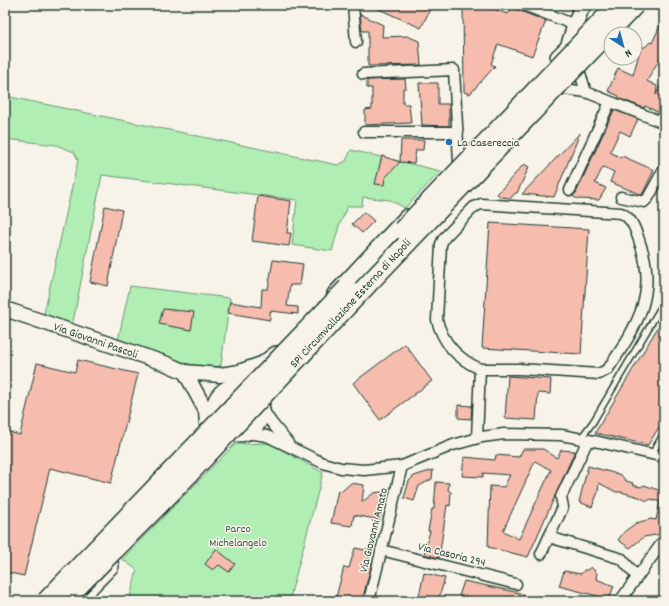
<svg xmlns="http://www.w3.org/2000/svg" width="669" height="606" viewBox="0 0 669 606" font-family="Dekko,sans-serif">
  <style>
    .green { fill: #b1eeb3; stroke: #689674 }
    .building { fill: #f6bcae; stroke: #1f3d34; fill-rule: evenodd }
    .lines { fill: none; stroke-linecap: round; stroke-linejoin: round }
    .lane-casing { stroke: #1f3d34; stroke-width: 8 }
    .street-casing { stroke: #1f3d34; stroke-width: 13 }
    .secondary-casing { stroke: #1f3d34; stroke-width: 17 }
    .primary-casing { stroke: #1f3d34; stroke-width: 18 }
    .lane { stroke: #f7f3e8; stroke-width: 5 }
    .street { stroke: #f7f3e8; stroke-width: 10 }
    .secondary { stroke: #f7f3e8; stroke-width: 14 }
    .primary { stroke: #f7f3e8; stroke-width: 15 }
    .highway-bridge-casing { stroke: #1f3d34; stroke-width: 21; stroke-linecap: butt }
    .highway-bridge { stroke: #f7f3e8; stroke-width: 18 }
    .poi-dot { fill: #1f6fb2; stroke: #f7f3e8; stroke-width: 1.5 }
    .labels { text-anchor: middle; stroke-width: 3; stroke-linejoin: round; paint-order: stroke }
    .poi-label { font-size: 12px; fill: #1f3d34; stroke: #f7f3e8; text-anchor: start }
    .street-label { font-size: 12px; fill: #1f3d34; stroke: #f7f3e8 }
    .park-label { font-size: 12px; fill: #355847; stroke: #f7f3e8 }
  </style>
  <rect width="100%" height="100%" fill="#f7f3e8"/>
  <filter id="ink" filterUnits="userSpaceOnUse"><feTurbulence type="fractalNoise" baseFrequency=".025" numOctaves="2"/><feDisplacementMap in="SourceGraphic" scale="8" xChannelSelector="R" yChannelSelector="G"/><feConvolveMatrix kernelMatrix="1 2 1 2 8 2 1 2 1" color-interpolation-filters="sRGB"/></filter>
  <g filter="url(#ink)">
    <g class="green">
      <path d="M5 96 338 165 346 161 351 150 441 171 405 208 390 200 363 197 362 206H348L339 226 332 251 292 245 297 200 102 175 72 327 43 318 78 160 74 152 56 145 5 139Z"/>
      <path d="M130 286 230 298 221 365 214 368 197 367 118 340Z"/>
      <path d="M270 443 323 473 289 601H129L137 570 122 559 235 444Z"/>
    </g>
    <g class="building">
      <path d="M370 5H432L421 28Z"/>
      <path d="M463 5H489L488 7 508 14 512 8 546 21 532 56 498 44 491 64 495 66 470 94 464 92Z"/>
      <path d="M360 14 383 25 382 37 407 36 419 41 421 65 368 66V31H362Z"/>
      <path d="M664 17V46L660 61 656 65 647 81 657 86 656 95 664 78V115L645 106 644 108 618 98 619 96 608 91 618 68 633 75 641 47H645L650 42 652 43Z"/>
      <path d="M405 79 406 88H403V104H409L411 123 365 125V110L372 109V88H367V80Z"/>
      <path d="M419 83H438V104H449V126L422 125Z"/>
      <path d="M614 110 638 119 630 136 620 131 610 152 621 158 622 156 654 170 642 195 610 182 614 172 603 167 595 183 606 188 599 200 578 199 572 196 576 193Z"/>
      <path d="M580 133 554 197 522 194Z"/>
      <path d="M401 140H424L423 150H416L414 163 400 162Z"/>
      <path d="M382 156 400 162 385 178 384 185 375 184Z"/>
      <path d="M524 164 529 167 517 193H515L511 198 501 197 497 194Z"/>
      <path d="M258 196 291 201 287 233H291L289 246 252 241Z"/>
      <path d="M105 206 122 210 108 286 90 282Z"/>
      <path d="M364 212 374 221 362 233 352 224Z"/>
      <path d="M490 223 589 229 581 354 482 348Z"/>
      <path d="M273 260 303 264 300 285H290L287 306 298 307V314L270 311V320L228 313 230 302 261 307 262 289H268Z"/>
      <path d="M163 309 194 312 191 330 159 324Z"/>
      <path d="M664 317V419L648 445 595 433Z"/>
      <path d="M405 344 432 381 380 420 353 383Z"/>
      <path d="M78 360 138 374 111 483 50 468 24 576 5 572V431L20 435 37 363 75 372Z"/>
      <path d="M508 376 551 379 550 394 538 393 536 420 505 418Z"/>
      <path d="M458 405 472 406 471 419 458 418Z"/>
      <path d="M523 449H543L557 458 561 450 575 451 528 557 488 547 490 486 504 487 510 475 483 473V477L462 476 464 457 495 460 496 455 519 457ZM535 461 551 470 519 539 503 531Z"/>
      <path d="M588 466 621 475 626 481 633 483 632 485 641 487 644 485 661 491 664 493V524L661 534 644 537 630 548 618 540 624 532 636 523 651 519 656 520 660 502 651 499 647 501 639 497 621 492H616L599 483 598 492 592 507 579 502Z"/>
      <path d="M433 470 432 479 419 486 414 501 404 498 409 481 414 476Z"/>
      <path d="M436 482 449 483 448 490 451 492 450 506 447 505 439 558 424 554 430 531H428L432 509H434Z"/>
      <path d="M351 483 364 485 362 502 374 493 380 492 386 494 380 520 354 515 352 526 331 523 338 490 342 491Z"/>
      <path d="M355 548 371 551 368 561 372 563 362 601H335L344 567 349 568Z"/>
      <path d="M216 549 235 564 229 572 219 565 213 570 205 564Z"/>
      <path d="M591 567 597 573 596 579 614 586 609 599 559 586 564 571 581 574 584 570H587Z"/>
      <path d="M424 573 445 578 438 601H418Z"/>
      <path d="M464 581 497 588 524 594 521 601H480L459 596Z"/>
    </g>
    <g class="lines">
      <g class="lane-casing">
        <g id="lane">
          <path d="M581 438 593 422 664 302"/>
          <path d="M652 454 664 433"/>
        </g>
      </g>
      <g class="street-casing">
        <g id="street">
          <path d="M353 5 356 42"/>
          <path d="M524 5 575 25"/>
          <path d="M580 73 586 92"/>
          <path d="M363 74 454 70 459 162"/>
          <path d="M564 89 586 92 664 123"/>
          <path d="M364 132H458"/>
          <path d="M570 190 610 102"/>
          <path d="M621 197 644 202 648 198 664 169"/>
          <path d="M262 408 271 422 288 443"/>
          <path d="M245 433 267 436 323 463 341 468 364 470 402 466 453 445 482 437 504 434 561 435 599 442 664 457"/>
          <path d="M477 438 480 369C458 359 443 344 437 320L441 244 444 238 474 207 481 204 621 213C632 218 635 229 639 240 659 293 637 326 608 369L599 374 519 369H480"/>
          <path d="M549 537 622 559 637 577"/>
          <path d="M381 550 516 584"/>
          <path d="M541 554 563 507 561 497 588 440"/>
          <path d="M369 601 402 466"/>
          <path d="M620 601 664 540"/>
        </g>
      </g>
      <g class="secondary-casing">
        <g id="secondary">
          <path d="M5 309 167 364 185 372 220 375 240 372"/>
          <path d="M185 372 206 411 207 425"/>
        </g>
      </g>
      <g class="primary-casing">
        <g id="primary">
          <path d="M558 57 568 47 580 11 584 5"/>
          <path d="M335 294 407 217"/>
          <circle cx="238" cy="410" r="24"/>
          <path d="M233 388 240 372 263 364 276 354"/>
          <path d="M77 601 111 566"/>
        </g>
      </g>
      <use href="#lane" class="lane"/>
      <use href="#street" class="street"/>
      <use href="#secondary" class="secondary"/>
      <use href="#primary" class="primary"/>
      <g class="highway-bridge-casing">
        <g id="highway-bridge">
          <path d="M402 230 617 5"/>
          <path d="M46 601 347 288"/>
          <path d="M64 601 178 486 371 281 635 5"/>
        </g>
      </g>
      <use href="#highway-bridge" class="highway-bridge"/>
    </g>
  </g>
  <circle class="poi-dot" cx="449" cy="142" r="4"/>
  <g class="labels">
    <g class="poi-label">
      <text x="457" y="146">La Casereccia</text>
    </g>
    <g class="street-label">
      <text transform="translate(350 303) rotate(-47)" y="4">SP1 Circumvallazione Esterna di Napoli</text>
      <text transform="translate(96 340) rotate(19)" y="4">Via Giovanni Pascoli</text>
      <text transform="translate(373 530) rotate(-76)" y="4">Via Giovanni Amato</text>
      <text transform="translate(452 554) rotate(14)" y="4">Via Casoria 294</text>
    </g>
    <g class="park-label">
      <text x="238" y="532">Parco<tspan x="238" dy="14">Michelangelo</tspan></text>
    </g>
  </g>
  <rect width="669" height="606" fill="none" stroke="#f7f3e8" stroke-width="20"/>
  <rect x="10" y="10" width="649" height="586" fill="none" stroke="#1f3d34" stroke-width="1.5" filter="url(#ink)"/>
  <g transform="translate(623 46) rotate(144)"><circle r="19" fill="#f7f3e8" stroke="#a1aaa0"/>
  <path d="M0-3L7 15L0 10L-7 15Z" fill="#1f6fb2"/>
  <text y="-6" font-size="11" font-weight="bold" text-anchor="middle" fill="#1f3d34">N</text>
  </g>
</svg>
